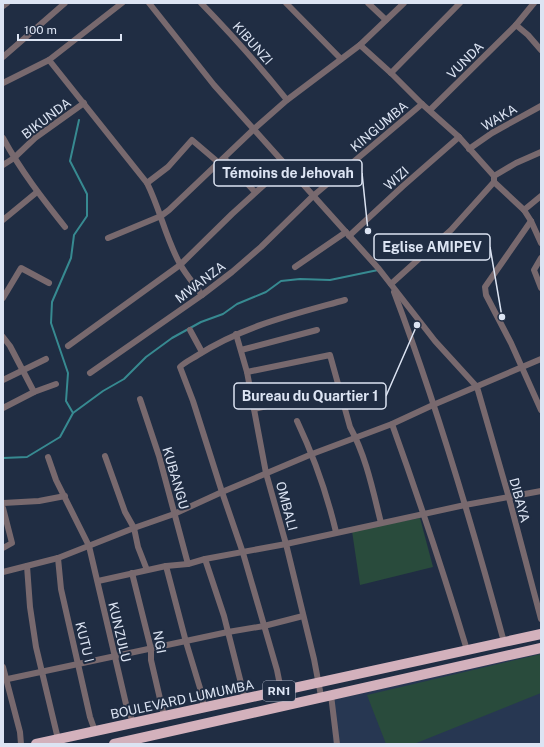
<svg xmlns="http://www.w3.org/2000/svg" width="544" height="747" viewBox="0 0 544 747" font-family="'Public Sans',sans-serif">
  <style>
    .built { fill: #273752 }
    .green { fill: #294b3c }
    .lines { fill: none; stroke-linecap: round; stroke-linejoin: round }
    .stream { stroke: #378a91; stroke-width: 2 }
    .minor { stroke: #78696e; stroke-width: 6 }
    .trunk { stroke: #d3b1bc; stroke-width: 10 }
    .labels { text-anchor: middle; stroke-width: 4; stroke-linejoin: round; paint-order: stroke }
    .shield { fill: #202d43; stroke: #a4adbe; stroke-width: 1 }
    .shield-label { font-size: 12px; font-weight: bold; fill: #dce4f3 }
    .street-label { font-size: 13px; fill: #dce4f3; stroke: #202d43 }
    .leader { fill: none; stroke: #dce4f3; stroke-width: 1.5 }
    .callout-dot { fill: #dce4f3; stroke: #202d43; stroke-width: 1.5 }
    .callout { fill: #202d43; stroke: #dce4f3; stroke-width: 1.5 }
    .callout-label { font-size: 14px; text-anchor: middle; font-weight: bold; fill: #dce4f3 }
  </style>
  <rect width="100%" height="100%" fill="#202d43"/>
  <path class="built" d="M541 653V744H333L331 700Z"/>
  <g class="green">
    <path d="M420 518 433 567 360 585 352 531Z"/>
    <path d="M541 654V693L414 744H386L367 695Z"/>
  </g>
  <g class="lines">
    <g class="stream">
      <path d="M73 413 103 391 124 379 146 357 172 338 201 322 223 314 237 304 266 292 281 281 300 279 330 280 378 270"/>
      <path d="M3 458 27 457 60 437 73 413 66 401 68 373 51 323 52 302 71 258 74 235 87 216V194L70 161 79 120"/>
    </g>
    <g class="minor">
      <path d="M149 3 214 85 379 269 435 341 477 387 509 498 541 619"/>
      <path d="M201 3C231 34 260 66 287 100"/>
      <path d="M286 3 341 59"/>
      <path d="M368 3 386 20"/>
      <path d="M3 6 7 3"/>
      <path d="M516 25 528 35 541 50"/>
      <path d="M360 45 391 73 422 104 459 137 494 176V182L524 210 531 221 541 243"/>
      <path d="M3 57 65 3"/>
      <path d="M49 60 147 183C160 209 166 239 180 264 186 275 195 285 202 295"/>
      <path d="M391 73 460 3"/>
      <path d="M3 83 49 60 122 3"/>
      <path d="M430 110 516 25 534 3"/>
      <path d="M3 138C21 171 42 198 65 227"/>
      <path d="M469 149 492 133 541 106"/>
      <path d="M224 158 255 192"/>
      <path d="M3 165 14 158 35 138 84 103"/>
      <path d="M494 176 516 163 541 152"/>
      <path d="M147 183 168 167 192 140 219 163"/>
      <path d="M524 210 541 196"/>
      <path d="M3 220 37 192"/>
      <path d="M531 221 485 287 486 295 511 343 541 410"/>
      <path d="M349 236 403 186 459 137"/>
      <path d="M108 238 161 216 169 210 254 129 287 100 360 45 404 3"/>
      <path d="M541 258 534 270 541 288"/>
      <path d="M295 267 346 232"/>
      <path d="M391 284 451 230 494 182"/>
      <path d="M394 292C437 406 472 524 504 642"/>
      <path d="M3 298 21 268 49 283"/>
      <path d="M190 330 202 352"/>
      <path d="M236 334 247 372 266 473 286 544 314 659 321 696"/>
      <path d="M3 337 10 346 34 392"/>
      <path d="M68 346 180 265 232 214 286 165"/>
      <path d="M241 350 317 330"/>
      <path d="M247 372 330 355 350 427C366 456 373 491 381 523"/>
      <path d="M90 373 202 295 232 272 261 247 313 196 422 104"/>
      <path d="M3 380 46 359"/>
      <path d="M140 399 159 456 188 564"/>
      <path d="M3 408 34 392 56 384"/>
      <path d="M254 409 339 389"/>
      <path d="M297 421C314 457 327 494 336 532"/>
      <path d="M392 424C419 499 444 574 467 650"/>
      <path d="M105 456 125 512 134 528 138 547 147 570"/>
      <path d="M48 457 56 480 89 546 126 704 133 722"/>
      <path d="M3 503 39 501 65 496"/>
      <path d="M3 508 12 543 3 548"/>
      <path d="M58 558 61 589 90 717 95 731"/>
      <path d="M205 559 224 616 245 699"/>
      <path d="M27 566 30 607 36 647 58 739"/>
      <path d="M166 566 186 642 200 688 204 707"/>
      <path d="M3 572 58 558 134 528 174 514 222 492 312 454 392 424 433 405 541 359"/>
      <path d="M132 573 151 649V660L164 716"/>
      <path d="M98 581 166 566 188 564 205 559 286 544 465 505 541 491"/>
      <path d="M3 667 20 732 21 744"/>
      <path d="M3 680 228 632 264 626 303 616"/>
      <path d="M281 690 277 670 243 553 222 492 193 401 180 367C185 362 192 359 198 355 243 326 295 314 345 300"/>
      <path d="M331 695 337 744"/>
    </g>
    <g class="trunk">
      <path d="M36 744 541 634"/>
      <path d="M114 744 541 648"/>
    </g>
  </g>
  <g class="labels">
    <rect class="shield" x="263" y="681" width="32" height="20" rx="3"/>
    <g class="shield-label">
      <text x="279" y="695">RN1</text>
    </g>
    <g class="street-label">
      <text transform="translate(253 43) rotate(48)" y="5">KIBUNZI</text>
      <text transform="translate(465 60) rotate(-45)" y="5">VUNDA</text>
      <text transform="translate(499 117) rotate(-31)" y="5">WAKA</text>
      <text transform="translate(46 118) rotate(-37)" y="5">BIKUNDA</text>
      <text transform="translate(379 126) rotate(-40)" y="5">KINGUMBA</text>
      <text transform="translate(396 178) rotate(-42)" y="5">WIZI</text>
      <text transform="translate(200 282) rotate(-37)" y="5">MWANZA</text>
      <text transform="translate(176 478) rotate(74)" y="5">KUBANGU</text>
      <text transform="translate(520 500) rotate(75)" y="5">DIBAYA</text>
      <text transform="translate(287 506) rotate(75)" y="5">OMBALI</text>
      <text transform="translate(120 632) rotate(77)" y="5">KUNZULU</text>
      <text transform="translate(85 642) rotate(76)" y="5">KUTU I</text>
      <text transform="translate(160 642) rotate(80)" y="5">NGI</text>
      <text transform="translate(182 699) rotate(-12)" y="5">BOULEVARD LUMUMBA</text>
    </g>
  </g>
  <path class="leader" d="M368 231L362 173M502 317L490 247M417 325L386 396"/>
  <g class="callout-dot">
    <circle cx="368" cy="231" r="4"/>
    <circle cx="502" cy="317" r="4"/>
    <circle cx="417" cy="325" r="4"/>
  </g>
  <g class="callout">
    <rect x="214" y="160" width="148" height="26" rx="4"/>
    <rect x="374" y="234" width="116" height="26" rx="4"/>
    <rect x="234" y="383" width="152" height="26" rx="4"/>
  </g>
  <g class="callout-label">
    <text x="288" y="178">Témoins de Jehovah</text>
    <text x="432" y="252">Eglise AMIPEV</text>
    <text x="310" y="401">Bureau du Quartier 1</text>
  </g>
  <rect width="544" height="747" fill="none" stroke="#dce4f3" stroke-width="8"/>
  <path d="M18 34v6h103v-6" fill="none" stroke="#dce4f3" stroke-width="2"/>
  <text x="24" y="34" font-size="12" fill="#dce4f3" stroke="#202d43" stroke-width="3" paint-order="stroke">100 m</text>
</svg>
